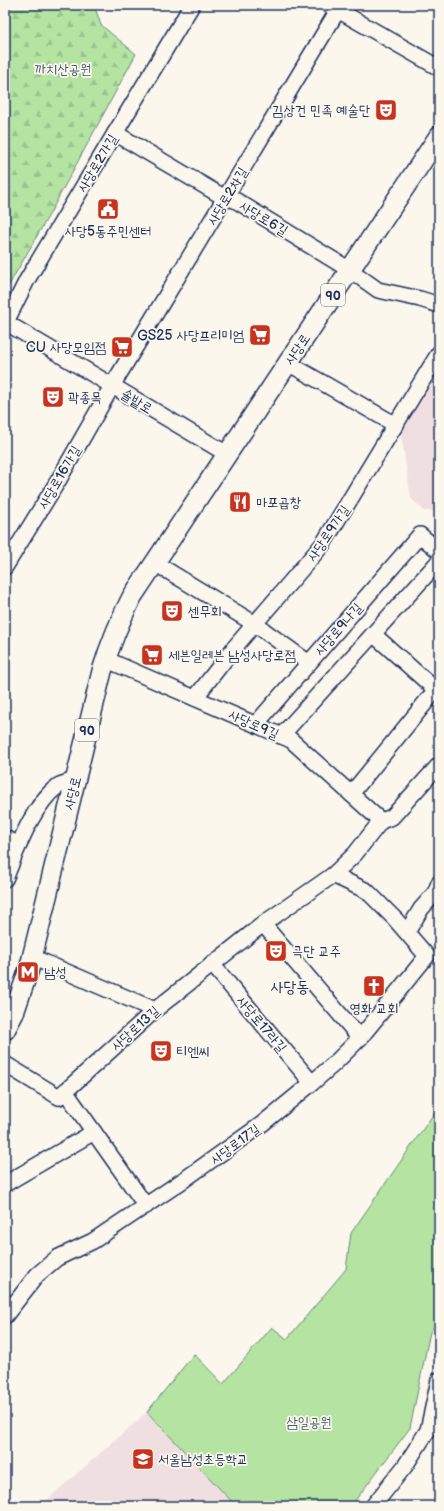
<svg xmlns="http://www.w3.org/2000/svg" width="444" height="1511" viewBox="0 0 444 1511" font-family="'Balsamiq Sans','Poor Story',sans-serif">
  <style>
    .built { fill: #f0dfe0 }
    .forest { fill: url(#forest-firs); stroke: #688980 }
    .green { fill: #b4e3a2; stroke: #688980 }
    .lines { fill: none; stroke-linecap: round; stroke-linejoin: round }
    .minor-casing { stroke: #1b2f5e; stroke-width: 18 }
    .major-casing { stroke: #1b2f5e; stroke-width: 22 }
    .minor { stroke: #fbf7ec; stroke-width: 15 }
    .major { stroke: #fbf7ec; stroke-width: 19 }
    .labels { text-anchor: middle; stroke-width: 3.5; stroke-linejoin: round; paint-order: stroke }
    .shield { fill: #fbf7ec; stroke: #5e6b89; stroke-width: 1 }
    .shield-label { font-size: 13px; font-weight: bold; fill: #1b2f5e }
    .park-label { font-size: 14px; fill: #415c6f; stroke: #fbf7ec }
    .poi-label { font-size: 14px; fill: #1b2f5e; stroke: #fbf7ec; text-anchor: start }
    .street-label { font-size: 14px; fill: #1b2f5e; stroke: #fbf7ec }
    .quarter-label { font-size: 16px; fill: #1b2f5e; stroke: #fbf7ec }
  </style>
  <defs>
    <pattern id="forest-firs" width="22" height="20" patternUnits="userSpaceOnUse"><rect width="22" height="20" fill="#b4e3a2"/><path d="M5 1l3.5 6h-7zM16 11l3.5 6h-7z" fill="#9ac38e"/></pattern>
  </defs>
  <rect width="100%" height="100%" fill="#fbf7ec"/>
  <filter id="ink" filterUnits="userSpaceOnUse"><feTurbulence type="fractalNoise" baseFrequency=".025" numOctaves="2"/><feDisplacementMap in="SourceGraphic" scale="8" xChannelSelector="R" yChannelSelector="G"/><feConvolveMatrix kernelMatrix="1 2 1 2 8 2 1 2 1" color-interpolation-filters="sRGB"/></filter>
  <g filter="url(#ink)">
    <g class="built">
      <path d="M439 367V511H424L411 498 400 428Z"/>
      <path d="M147 1412 236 1506H40Z"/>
    </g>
    <path class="forest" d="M5 5H94L101 25 136 54 49 215 5 292Z"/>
    <path class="green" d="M439 1106V1320L430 1332 410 1428 351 1506H236L147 1412 194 1354 223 1384 272 1327 287 1339 346 1269 351 1233Z"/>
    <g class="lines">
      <g class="minor-casing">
        <g id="minor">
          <path d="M329 5 439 68"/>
          <path d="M115 133 225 198 235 200 350 270 378 290 420 299 439 305"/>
          <path d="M5 322 227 454"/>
          <path d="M5 324 27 280 192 5"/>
          <path d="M288 363 396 425"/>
          <path d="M155 563 255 624 309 663"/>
          <path d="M5 567 58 481 112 386 341 5"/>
          <path d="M373 634 436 690"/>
          <path d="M105 659 291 740 381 821"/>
          <path d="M195 698 234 648 323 544 439 353"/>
          <path d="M256 724 420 535 439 551"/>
          <path d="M281 736 439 561"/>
          <path d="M351 794 439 686"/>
          <path d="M5 838 19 845"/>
          <path d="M5 879C17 850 32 805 58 786 63 783 70 782 75 780"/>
          <path d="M263 924 360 1038"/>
          <path d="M407 932 421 909 435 893 439 883"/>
          <path d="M32 957 155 1010"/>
          <path d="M212 964 312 1083"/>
          <path d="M5 1064 59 1097 155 1010 263 924 333 875 355 854 381 821 392 817 439 765"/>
          <path d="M65 1091 146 1206"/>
          <path d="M5 1184 94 1132"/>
          <path d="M5 1316 37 1275 57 1258 93 1241 185 1179 262 1124 312 1083 335 1063 360 1038 427 956 395 919 367 891 333 875"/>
          <path d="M373 1506 405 1466 428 1430 439 1380"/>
        </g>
      </g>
      <g class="major-casing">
        <path id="major" d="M5 1030 14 1013 30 966 102 671C110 645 119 622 132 597L439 136"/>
      </g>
      <use href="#minor" class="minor"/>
      <use href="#major" class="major"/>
    </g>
  </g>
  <defs>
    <g id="theatre-square" transform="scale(1.15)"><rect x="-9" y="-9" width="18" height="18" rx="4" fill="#c8321e" stroke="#fbf7ec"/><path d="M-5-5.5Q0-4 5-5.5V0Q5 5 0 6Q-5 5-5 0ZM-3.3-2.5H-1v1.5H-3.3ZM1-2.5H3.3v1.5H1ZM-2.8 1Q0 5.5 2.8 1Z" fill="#fff"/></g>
    <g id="civic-square" transform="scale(1.15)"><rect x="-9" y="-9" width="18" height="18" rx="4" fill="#c8321e" stroke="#fbf7ec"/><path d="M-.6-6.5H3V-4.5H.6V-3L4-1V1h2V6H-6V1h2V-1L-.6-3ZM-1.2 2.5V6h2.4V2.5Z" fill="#fff"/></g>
    <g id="supermarket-square" transform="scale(1.15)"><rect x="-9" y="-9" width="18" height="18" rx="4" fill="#c8321e" stroke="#fbf7ec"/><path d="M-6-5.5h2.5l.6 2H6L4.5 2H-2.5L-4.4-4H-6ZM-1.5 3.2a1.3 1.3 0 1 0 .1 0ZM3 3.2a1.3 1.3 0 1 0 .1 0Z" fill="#fff"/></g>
    <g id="restaurant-square" transform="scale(1.15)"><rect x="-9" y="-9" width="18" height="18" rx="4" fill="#c8321e" stroke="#fbf7ec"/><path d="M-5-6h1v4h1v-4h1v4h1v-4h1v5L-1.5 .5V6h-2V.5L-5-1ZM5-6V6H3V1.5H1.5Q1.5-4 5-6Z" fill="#fff"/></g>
    <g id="metro-square" transform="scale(1.15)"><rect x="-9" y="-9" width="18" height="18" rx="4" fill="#c8321e" stroke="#fbf7ec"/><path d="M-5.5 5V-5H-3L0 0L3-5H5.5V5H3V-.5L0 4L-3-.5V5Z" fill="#fff"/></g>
    <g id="church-square" transform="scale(1.15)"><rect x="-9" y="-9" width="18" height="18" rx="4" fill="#c8321e" stroke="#fbf7ec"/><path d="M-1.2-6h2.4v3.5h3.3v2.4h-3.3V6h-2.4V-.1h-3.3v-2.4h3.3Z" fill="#fff"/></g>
    <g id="school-square" transform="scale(1.15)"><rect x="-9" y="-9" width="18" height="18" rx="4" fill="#c8321e" stroke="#fbf7ec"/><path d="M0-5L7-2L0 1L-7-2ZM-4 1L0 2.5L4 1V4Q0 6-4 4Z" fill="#fff"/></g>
  </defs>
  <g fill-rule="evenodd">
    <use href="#theatre-square" x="386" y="110"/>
    <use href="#civic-square" x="108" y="209"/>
    <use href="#supermarket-square" x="260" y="335"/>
    <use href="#supermarket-square" x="122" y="347"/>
    <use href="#theatre-square" x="53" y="397"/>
    <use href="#restaurant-square" x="240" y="502"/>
    <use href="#theatre-square" x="172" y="611"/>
    <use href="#supermarket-square" x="152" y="655"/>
    <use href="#theatre-square" x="276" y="951"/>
    <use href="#metro-square" x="28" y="972"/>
    <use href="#church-square" x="374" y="986"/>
    <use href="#theatre-square" x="161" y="1051"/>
    <use href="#school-square" x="143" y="1459"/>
  </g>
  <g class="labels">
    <g class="shield">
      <rect x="321" y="284" width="24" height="22" rx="3"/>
      <rect x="75" y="719" width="24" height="22" rx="3"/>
    </g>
    <g class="shield-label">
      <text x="333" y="300">90</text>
      <text x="87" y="735">90</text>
    </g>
    <g class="park-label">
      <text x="63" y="74">까치산공원</text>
      <text x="309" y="1427">삼일공원</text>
    </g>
    <g class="poi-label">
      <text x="370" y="115" text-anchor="end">김상건 민족 예술단</text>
      <text x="108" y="236" text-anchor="middle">사당5동주민센터</text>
      <text x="244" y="340" text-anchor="end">GS25 사당프리미엄</text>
      <text x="106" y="352" text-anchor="end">CU 사당모임점</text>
      <text x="68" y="402">곽종목</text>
      <text x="256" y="507">마포곱창</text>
      <text x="188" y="616">센무회</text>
      <text x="168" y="660">세븐일레븐 남성사당로점</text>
      <text x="292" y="956">극단 교주</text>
      <text x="44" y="977">남성</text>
      <text x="374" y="1013" text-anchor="middle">영화 교회</text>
      <text x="176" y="1056">티엔씨</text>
      <text x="158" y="1464">서울남성초등학교</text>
    </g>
    <g class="street-label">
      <text transform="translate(97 163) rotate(-59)" y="5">사당로2가길</text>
      <text transform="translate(227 196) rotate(-59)" y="5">사당로2차길</text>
      <text transform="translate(264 218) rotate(31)" y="5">사당로6길</text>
      <text transform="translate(297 349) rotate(-56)" y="5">사당로</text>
      <text transform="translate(137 401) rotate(31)" y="5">솔밭로</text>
      <text transform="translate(59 477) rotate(-60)" y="5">사당로16가길</text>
      <text transform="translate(328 533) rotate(-56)" y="5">사당로9가길</text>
      <text transform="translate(338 629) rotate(-49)" y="5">사당로9나길</text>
      <text transform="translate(254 724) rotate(24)" y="5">사당로9길</text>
      <text transform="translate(72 793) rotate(-76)" y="5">사당로</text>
      <text transform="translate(262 1024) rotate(50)" y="5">사당로17라길</text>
      <text transform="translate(135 1028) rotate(-42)" y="5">사당로13길</text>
      <text transform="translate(235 1144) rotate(-36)" y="5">사당로17길</text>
    </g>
    <g class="quarter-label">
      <text x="290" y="992">사당동</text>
    </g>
  </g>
  <rect width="444" height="1511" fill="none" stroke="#fbf7ec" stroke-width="20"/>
  <rect x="10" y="10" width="424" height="1491" fill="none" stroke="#1b2f5e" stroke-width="1.5" filter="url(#ink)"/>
</svg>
